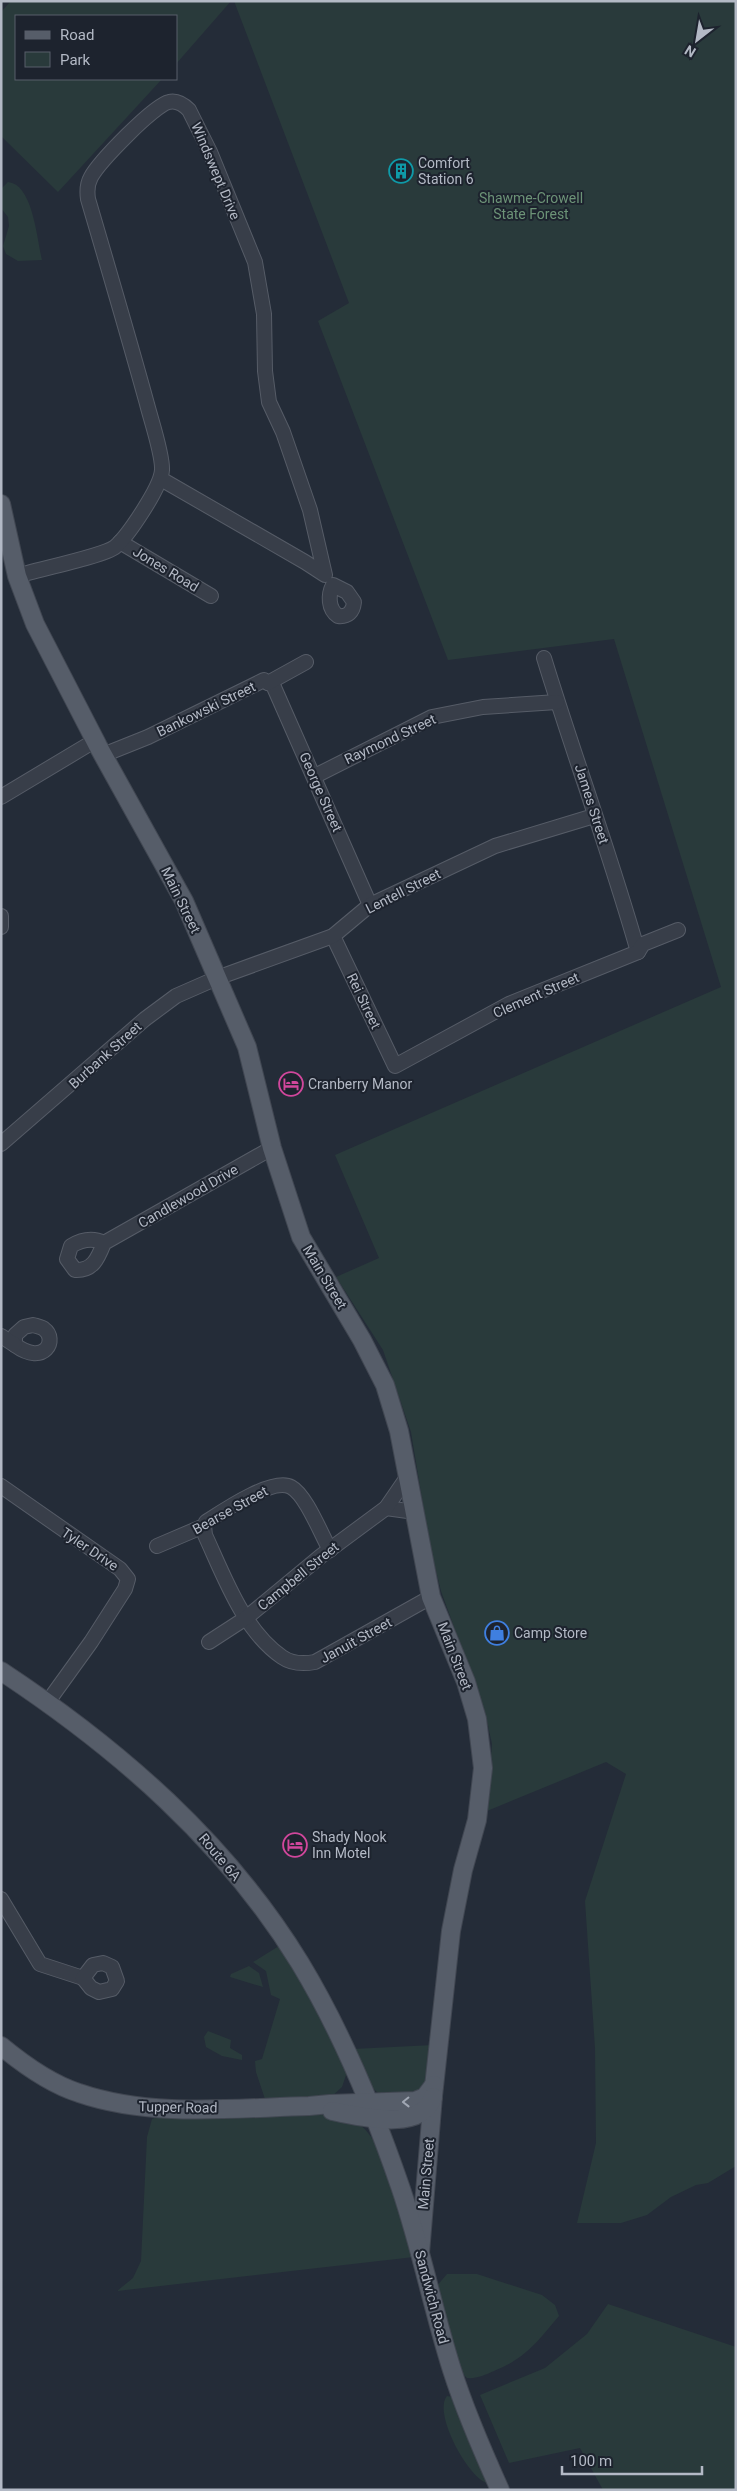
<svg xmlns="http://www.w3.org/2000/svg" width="737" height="2491" viewBox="0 0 737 2491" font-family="Roboto,sans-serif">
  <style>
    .green { fill: #293a3b }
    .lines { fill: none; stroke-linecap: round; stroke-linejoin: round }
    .minor-casing { stroke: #565c67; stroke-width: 16 }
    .major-casing { stroke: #414752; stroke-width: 20 }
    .minor { stroke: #383e49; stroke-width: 14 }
    .major { stroke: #565d69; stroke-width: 18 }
    .oneway { stroke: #a0a7b3 }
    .labels { text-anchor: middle; stroke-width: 4; stroke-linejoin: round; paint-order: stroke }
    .poi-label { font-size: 14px; fill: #b3b9c5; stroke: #1d232e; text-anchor: start }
    .street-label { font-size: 14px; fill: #b3b9c5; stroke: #1d232e }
    .park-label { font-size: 14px; fill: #6c9377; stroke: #1d232e }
  </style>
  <rect width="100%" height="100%" fill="#242c38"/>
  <g class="green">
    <path d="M11 1H231L176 64V16H16V79H162L58 192 1 136V12Z"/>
    <path d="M234 1H736V2166L708 2183 696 2185 671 2197 647 2215 621 2223H577L596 2143 595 2048 585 1901 626 1774 606 1762 487 1811 492 1744 485 1712 441 1591 430 1547 411 1432 383 1350 336 1277 379 1258 335 1155 721 987 614 639 448 660 318 321 349 303Z"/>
    <path d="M8 182C33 184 37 240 42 260L18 261 6 254 3 246 9 226 8 217 1 208V189Z"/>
    <path d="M279 1946 301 1978 346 2068V2075L342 2087 331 2097 265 2099 256 2072 255 2061 262 2059 280 1999 271 1995 266 1971 253 1962Z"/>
    <path d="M249 1966 259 1973 263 1987 230 1977 231 1974Z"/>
    <path d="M208 2031 231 2040 230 2048 242 2055V2060L222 2056 206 2047 204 2037Z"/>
    <path d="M433 2045 428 2087 424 2092 380 2094C365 2085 360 2064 353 2049Z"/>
    <path d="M309 2112C326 2114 346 2116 361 2126 386 2144 404 2226 414 2257L117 2291 133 2278 141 2261 147 2137 152 2119 157 2117Z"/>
    <path d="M447 2274H477L542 2295 555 2305 559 2316C537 2342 526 2358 494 2371 485 2375 476 2379 467 2378L459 2370 436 2287Z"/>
    <path d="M608 2304 736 2347V2490H603L580 2448 509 2463 480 2395 545 2368 587 2334Z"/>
    <path d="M447 2396 452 2397 488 2483C471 2482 432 2414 447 2396Z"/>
  </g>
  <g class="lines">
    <g class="minor-casing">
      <g id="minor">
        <path d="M120 542 211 596"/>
        <path d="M17 576C35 570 104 556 115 547 128 536 161 487 162 470 163 455 151 420 147 404 128 335 108 267 88 199 87 192 87 184 91 177 99 162 154 105 169 102 177 100 184 105 189 110L210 152 255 262 264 314 265 371 269 402 283 432 310 510 325 575 305 562 161 479"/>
        <path d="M333 585 347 592 354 602C353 612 348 617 338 616 328 609 328 595 333 585Z"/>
        <path d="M544 658C574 756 610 853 638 952"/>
        <path d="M268 683 273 685 370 905"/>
        <path d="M103 755 148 737 264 680 268 683 306 662"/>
        <path d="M315 776 432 717 483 707 557 702"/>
        <path d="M1 797 96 740"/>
        <path d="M1 916V927"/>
        <path d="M333 936 395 1066 509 1004 638 952 643 944 678 930"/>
        <path d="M1 1144 145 1019 176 996 217 978 333 936 370 905 495 846 594 816"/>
        <path d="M104 1243C92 1237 81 1240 71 1246L67 1259 75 1270C93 1271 98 1258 104 1243L272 1148"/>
        <path d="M33 1325C36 1326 42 1327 44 1329 58 1339 45 1367 15 1345V1335L24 1327Z"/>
        <path d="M1 1336 15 1345"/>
        <path d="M1 1486 120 1569 128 1579 125 1589 91 1642 47 1703"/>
        <path d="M386 1508 415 1512"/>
        <path d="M204 1526 205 1535C224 1576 243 1630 282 1657 292 1664 304 1664 315 1662L431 1597"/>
        <path d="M157 1546 204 1526 206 1522C223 1511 273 1477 291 1487 306 1495 321 1534 330 1550"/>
        <path d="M209 1642 246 1618 321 1556 386 1508 408 1476"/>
        <path d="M1 1899 40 1964 83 1978"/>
        <path d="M103 1963 112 1967 117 1981 112 1989 99 1992 91 1988 83 1978 93 1965Z"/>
      </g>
    </g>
    <g class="major-casing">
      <g id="major">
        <path d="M1 504 17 576 35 624 98 746 184 901 247 1047 272 1148 301 1237 362 1340 385 1385 399 1431 431 1597 466 1682 477 1719 483 1768 477 1820 463 1870 451 1931 433 2096 420 2253"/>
        <path d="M1 1671C119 1749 226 1842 300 1963 343 2034 374 2110 401 2189 421 2248 433 2310 452 2370 465 2411 482 2450 500 2490"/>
        <path d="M1 2046C24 2065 50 2084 79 2093 152 2118 233 2108 309 2106L330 2104 415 2101 425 2097 434 2085"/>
        <path d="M332 2111C359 2116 421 2133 433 2097"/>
      </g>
    </g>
    <use href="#minor" class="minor"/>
    <use href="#major" class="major"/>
  </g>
  <defs><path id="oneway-chevron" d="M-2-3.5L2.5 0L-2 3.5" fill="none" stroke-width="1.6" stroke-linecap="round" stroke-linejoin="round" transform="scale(1.25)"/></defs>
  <use class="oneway" href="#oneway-chevron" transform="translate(406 2102) rotate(179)"/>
  <defs>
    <g id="building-ring" transform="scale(1.25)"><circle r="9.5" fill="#1d232e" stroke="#0f9aa8" stroke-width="1.5"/><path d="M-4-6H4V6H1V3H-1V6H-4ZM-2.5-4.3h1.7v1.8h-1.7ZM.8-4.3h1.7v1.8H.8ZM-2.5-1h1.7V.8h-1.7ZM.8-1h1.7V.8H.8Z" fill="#0f9aa8"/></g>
    <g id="hotel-ring" transform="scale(1.25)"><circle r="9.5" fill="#1d232e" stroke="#d1479c" stroke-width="1.5"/><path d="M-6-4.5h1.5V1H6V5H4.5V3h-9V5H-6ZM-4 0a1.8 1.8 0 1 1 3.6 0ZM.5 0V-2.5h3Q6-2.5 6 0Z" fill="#d1479c"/></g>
    <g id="shop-ring" transform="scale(1.25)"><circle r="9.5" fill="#1d232e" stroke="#3f7fe0" stroke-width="1.5"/><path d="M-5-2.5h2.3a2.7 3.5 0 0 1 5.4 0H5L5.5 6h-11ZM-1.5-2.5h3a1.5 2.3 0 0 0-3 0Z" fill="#3f7fe0"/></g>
  </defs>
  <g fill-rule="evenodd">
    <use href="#building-ring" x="401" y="171"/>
    <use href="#hotel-ring" x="291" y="1084"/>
    <use href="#shop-ring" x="497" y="1633"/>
    <use href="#hotel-ring" x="295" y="1845"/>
  </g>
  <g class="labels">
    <g class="poi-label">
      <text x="418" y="168">Comfort<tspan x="418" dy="16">Station 6</tspan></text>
      <text x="308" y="1089">Cranberry Manor</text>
      <text x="514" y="1638">Camp Store</text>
      <text x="312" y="1842">Shady Nook<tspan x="312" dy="16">Inn Motel</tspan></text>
    </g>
    <g class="street-label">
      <text transform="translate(216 171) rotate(67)" y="5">Windswept Drive</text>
      <text transform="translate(166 569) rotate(31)" y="5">Jones Road</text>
      <text transform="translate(206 709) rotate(-26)" y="5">Bankowski Street</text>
      <text transform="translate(390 739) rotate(-25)" y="5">Raymond Street</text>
      <text transform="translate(321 792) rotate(66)" y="5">George Street</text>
      <text transform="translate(592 804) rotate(72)" y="5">James Street</text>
      <text transform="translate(403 891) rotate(-27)" y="5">Lentell Street</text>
      <text transform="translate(181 900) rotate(64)" y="5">Main Street</text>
      <text transform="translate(536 995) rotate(-24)" y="5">Clement Street</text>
      <text transform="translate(364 1001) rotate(64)" y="5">Rei Street</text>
      <text transform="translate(105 1055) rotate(-42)" y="5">Burbank Street</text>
      <text transform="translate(188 1196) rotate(-30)" y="5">Candlewood Drive</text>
      <text transform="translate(325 1277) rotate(59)" y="5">Main Street</text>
      <text transform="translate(230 1510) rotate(-29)" y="5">Bearse Street</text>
      <text transform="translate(90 1549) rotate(34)" y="5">Tyler Drive</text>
      <text transform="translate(298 1576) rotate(-39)" y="5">Campbell Street</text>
      <text transform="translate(356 1640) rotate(-29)" y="5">Januit Street</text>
      <text transform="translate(455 1656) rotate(69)" y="5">Main Street</text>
      <text transform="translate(220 1857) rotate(50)" y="5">Route 6A</text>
      <text transform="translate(178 2107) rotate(1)" y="5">Tupper Road</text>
      <text transform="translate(426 2174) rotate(-85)" y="5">Main Street</text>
      <text transform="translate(432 2297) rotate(75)" y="5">Sandwich Road</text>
    </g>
    <g class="park-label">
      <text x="531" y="203">Shawme-Crowell<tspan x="531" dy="16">State Forest</tspan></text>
    </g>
  </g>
  <rect width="737" height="2491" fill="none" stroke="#b3b9c5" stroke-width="5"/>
  <rect x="15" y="15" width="162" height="65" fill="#1d232e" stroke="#595f6a"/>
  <rect x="25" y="31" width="25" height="8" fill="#565d69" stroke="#595f6a"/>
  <text x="60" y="40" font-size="15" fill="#b3b9c5">Road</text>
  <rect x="25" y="52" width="25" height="15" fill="#293a3b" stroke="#595f6a"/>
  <text x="60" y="65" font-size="15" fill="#b3b9c5">Park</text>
  <g transform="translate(697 40) rotate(211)" stroke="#1d232e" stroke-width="4" paint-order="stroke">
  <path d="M0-4L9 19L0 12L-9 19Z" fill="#b3b9c5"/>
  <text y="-8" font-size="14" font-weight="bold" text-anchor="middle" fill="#b3b9c5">N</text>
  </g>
  <path d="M562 2466v8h140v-8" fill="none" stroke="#b3b9c5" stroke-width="2.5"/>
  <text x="570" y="2466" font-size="15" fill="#b3b9c5" stroke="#1d232e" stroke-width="4" paint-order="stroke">100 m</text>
</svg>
